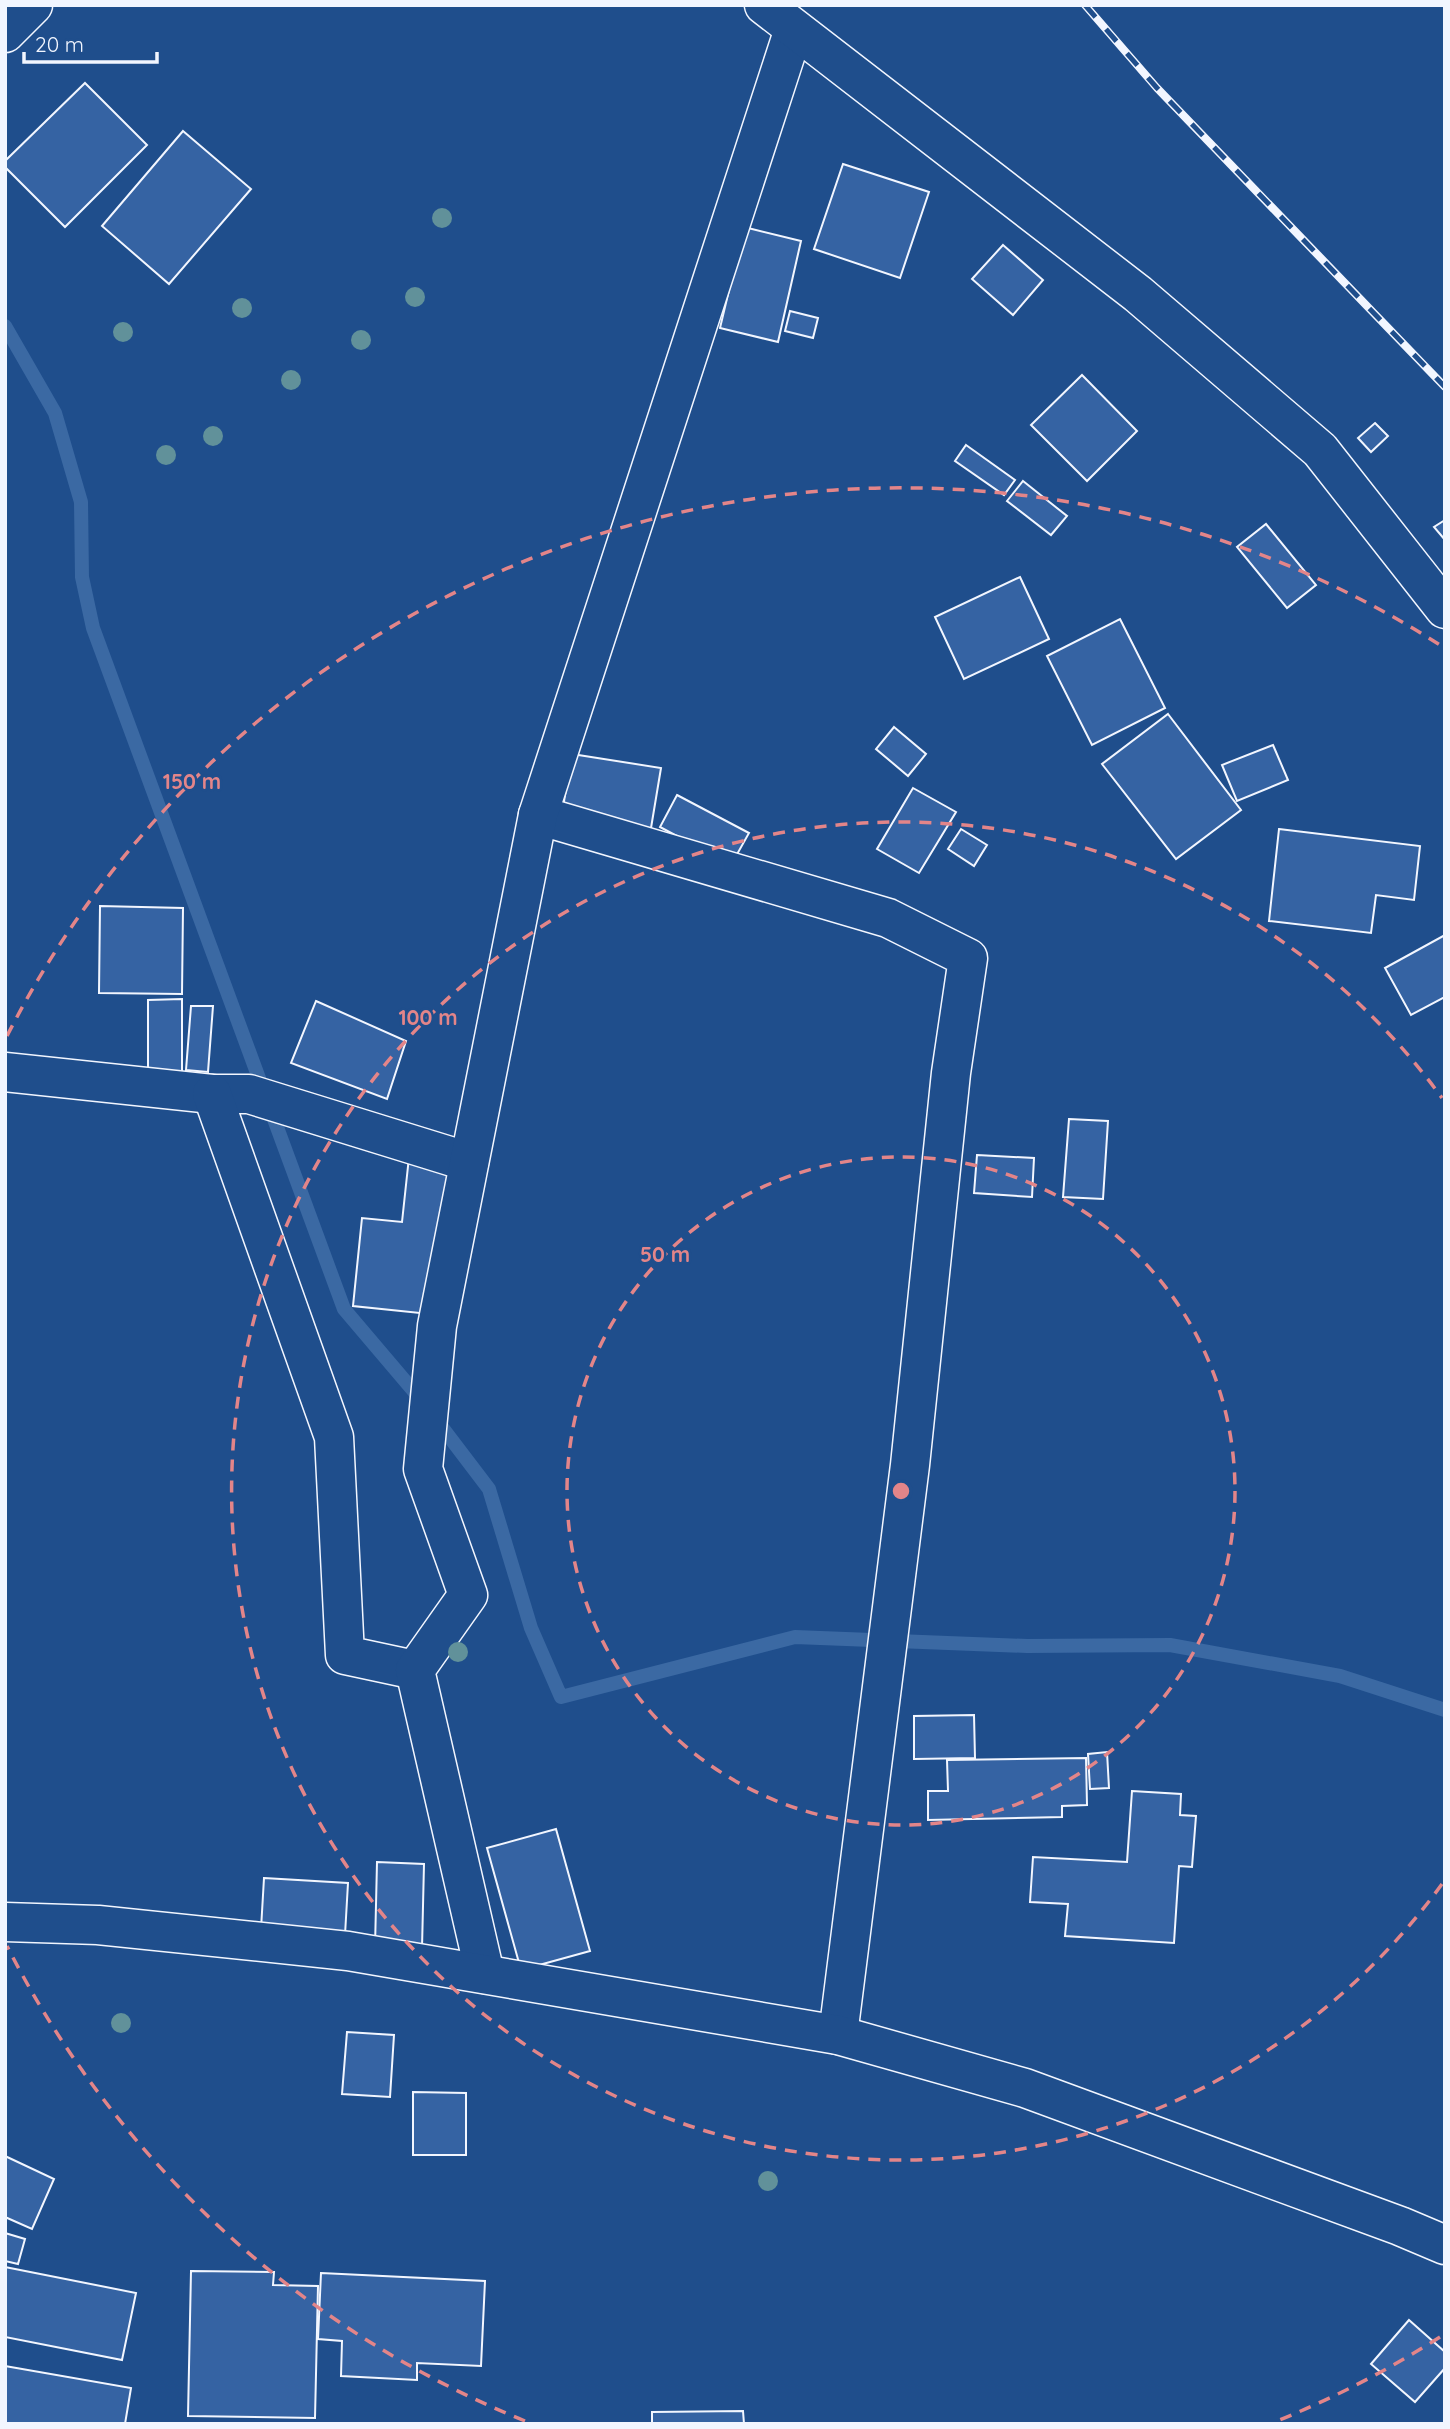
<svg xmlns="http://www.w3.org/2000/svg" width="1450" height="2429" viewBox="0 0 1450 2429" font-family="Quicksand,sans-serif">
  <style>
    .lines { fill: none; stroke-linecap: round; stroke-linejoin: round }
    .stream { stroke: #3b69a3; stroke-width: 14 }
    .building { fill: #3563a3; stroke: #f2f6ff; stroke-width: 2 }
    .street-casing { stroke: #f2f6ff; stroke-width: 41 }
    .secondary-casing { stroke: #f2f6ff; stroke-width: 41 }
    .street { stroke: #1f4e8c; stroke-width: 38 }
    .secondary { stroke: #1f4e8c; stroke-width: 38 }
    .rail-casing { stroke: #f2f6ff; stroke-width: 8 }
    .rail { stroke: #1f4e8c; stroke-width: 5; stroke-dasharray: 16; stroke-linecap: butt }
    .tree { fill: #61919a }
    .ring { fill: none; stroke: #e38589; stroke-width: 3.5; stroke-dasharray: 12 9 }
    .centre { fill: #e38589; stroke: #1f4e8c; stroke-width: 3.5 }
    .ring-label { font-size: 21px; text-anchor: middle; font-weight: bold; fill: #e38589; stroke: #1f4e8c; stroke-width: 5; stroke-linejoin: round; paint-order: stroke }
  </style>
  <rect width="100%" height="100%" fill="#1f4e8c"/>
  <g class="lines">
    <g class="stream">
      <path d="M5 326 55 413 81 502 82 577 93 628 344 1309 423 1402"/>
      <path d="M435 1418 489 1489 531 1628 561 1697 795 1637 1027 1646 1170 1645 1340 1676 1445 1710"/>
    </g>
  </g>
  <g class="building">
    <path d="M85 83 147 145 65 227 5 167V161Z"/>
    <path d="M183 131 251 189 169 284 102 226Z"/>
    <path d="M843 164 929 192 900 278 814 249Z"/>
    <path d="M744 227 801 241 778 342 720 328Z"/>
    <path d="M1003 245 1043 280 1013 315 972 279Z"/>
    <path d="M790 311 818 318 813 338 785 331Z"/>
    <path d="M1082 375 1137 431 1087 481 1031 425Z"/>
    <path d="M1375 423 1388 436 1371 452 1358 438Z"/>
    <path d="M966 445 1015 480 1004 495 955 461Z"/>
    <path d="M1023 481 1067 516 1051 535 1007 501Z"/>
    <path d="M1445 520V540L1434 527Z"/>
    <path d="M1266 524 1316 585 1287 608 1237 547Z"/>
    <path d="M1020 577 1049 639 964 679 935 617Z"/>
    <path d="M1120 619 1165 708 1092 745 1047 656Z"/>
    <path d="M1168 714 1241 810 1176 859 1102 764Z"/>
    <path d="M894 727 926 754 908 776 876 749Z"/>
    <path d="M1273 745 1288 780 1237 801 1222 765Z"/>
    <path d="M572 754 661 768 650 834 561 819Z"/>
    <path d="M913 788 956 812 919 873 877 849Z"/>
    <path d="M677 795 749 833 731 865 660 827Z"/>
    <path d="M961 829 987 845 974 866 948 849Z"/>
    <path d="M1279 829 1420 846 1414 900 1376 895 1371 933 1269 921Z"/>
    <path d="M100 906 183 908 182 994 99 993Z"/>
    <path d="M1445 935V997L1411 1015 1385 968Z"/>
    <path d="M182 999V1073H148V1000Z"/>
    <path d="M316 1001 406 1041 387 1099 291 1063Z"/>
    <path d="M191 1006H213L208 1072 186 1070Z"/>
    <path d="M1069 1119 1108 1121 1103 1199 1063 1197Z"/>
    <path d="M977 1155 1034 1158 1032 1197 974 1193Z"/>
    <path d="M409 1157 454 1162 439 1315 353 1306 362 1218 402 1222Z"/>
    <path d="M974 1715 975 1758 914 1759V1716Z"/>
    <path d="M1107 1752 1109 1788 1090 1789 1088 1754Z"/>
    <path d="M1086 1758 1087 1805 1062 1806V1817L928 1820V1791H948L947 1760Z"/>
    <path d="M1132 1791 1181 1794 1180 1815 1196 1816 1192 1867 1179 1866 1174 1943 1065 1936 1068 1904 1030 1902 1033 1857 1127 1862Z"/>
    <path d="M556 1829 590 1951 521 1970 487 1848Z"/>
    <path d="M377 1862 424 1864 422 1948 375 1947Z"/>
    <path d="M264 1878 348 1883 345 1935 261 1929Z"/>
    <path d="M347 2032 394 2035 390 2097 342 2094Z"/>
    <path d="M413 2092 466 2093V2155H413Z"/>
    <path d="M5 2156 54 2179 32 2229 5 2217Z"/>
    <path d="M5 2233 25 2239 18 2264 5 2261Z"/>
    <path d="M5 2267 136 2293 122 2360 5 2337Z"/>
    <path d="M191 2271 274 2272 273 2285 318 2286 315 2418 188 2416Z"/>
    <path d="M321 2273 485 2281 481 2366 417 2363V2380L341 2376 342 2341 318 2339Z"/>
    <path d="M1409 2320 1445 2352V2368L1415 2402 1371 2364Z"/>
    <path d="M5 2366 131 2388 125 2424H5Z"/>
    <path d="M743 2411 744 2424H652V2412Z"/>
  </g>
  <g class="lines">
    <g class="street-casing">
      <g id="street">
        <path d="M5 33 33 5"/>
        <path d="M538 815 888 918 968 958 951 1073 910 1465 838 2035"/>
        <path d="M5 1072 212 1094H249L469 1162"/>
        <path d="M212 1094 334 1437 345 1655 415 1670"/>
        <path d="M485 1974 415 1670 468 1595 423 1469 437 1326 538 815 794 29"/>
      </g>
    </g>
    <g class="secondary-casing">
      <g id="secondary">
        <path d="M764 5 1138 294 1320 450 1445 609"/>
        <path d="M5 1922 98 1925 348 1951 838 2035 1025 2088 1400 2226 1445 2245"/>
      </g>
    </g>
    <use href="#street" class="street"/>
    <use href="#secondary" class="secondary"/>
    <g class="rail-casing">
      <path id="rail" d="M1085 5 1157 88 1445 387"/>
    </g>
    <use href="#rail" class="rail"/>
  </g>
  <g class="tree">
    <circle cx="442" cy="218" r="10"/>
    <circle cx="415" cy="297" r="10"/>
    <circle cx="242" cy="308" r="10"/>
    <circle cx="123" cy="332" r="10"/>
    <circle cx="361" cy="340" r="10"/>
    <circle cx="291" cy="380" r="10"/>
    <circle cx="213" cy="436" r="10"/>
    <circle cx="166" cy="455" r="10"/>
    <circle cx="458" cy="1652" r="10"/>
    <circle cx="121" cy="2023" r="10"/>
    <circle cx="768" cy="2181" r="10"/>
  </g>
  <g class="ring">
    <circle cx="901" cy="1491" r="334"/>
    <path d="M1442 1884A669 669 0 1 1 1442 1098"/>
    <path d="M1440 2337A1003 1003 0 0 1 1277 2421M525 2421A1003 1003 0 0 1 7 1946M7 1036A1003 1003 0 0 1 1440 645"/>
  </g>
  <circle cx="901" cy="1491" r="10" class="centre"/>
  <g class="ring-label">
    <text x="192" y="789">150 m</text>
    <text x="428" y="1025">100 m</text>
    <text x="665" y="1262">50 m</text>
  </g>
  <rect width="1450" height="2429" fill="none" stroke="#f2f6ff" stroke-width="14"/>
  <path d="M24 52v10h133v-10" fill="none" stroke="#f2f6ff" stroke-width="3.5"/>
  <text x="35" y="52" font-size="21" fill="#f2f6ff" stroke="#1f4e8c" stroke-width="5" paint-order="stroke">20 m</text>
</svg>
